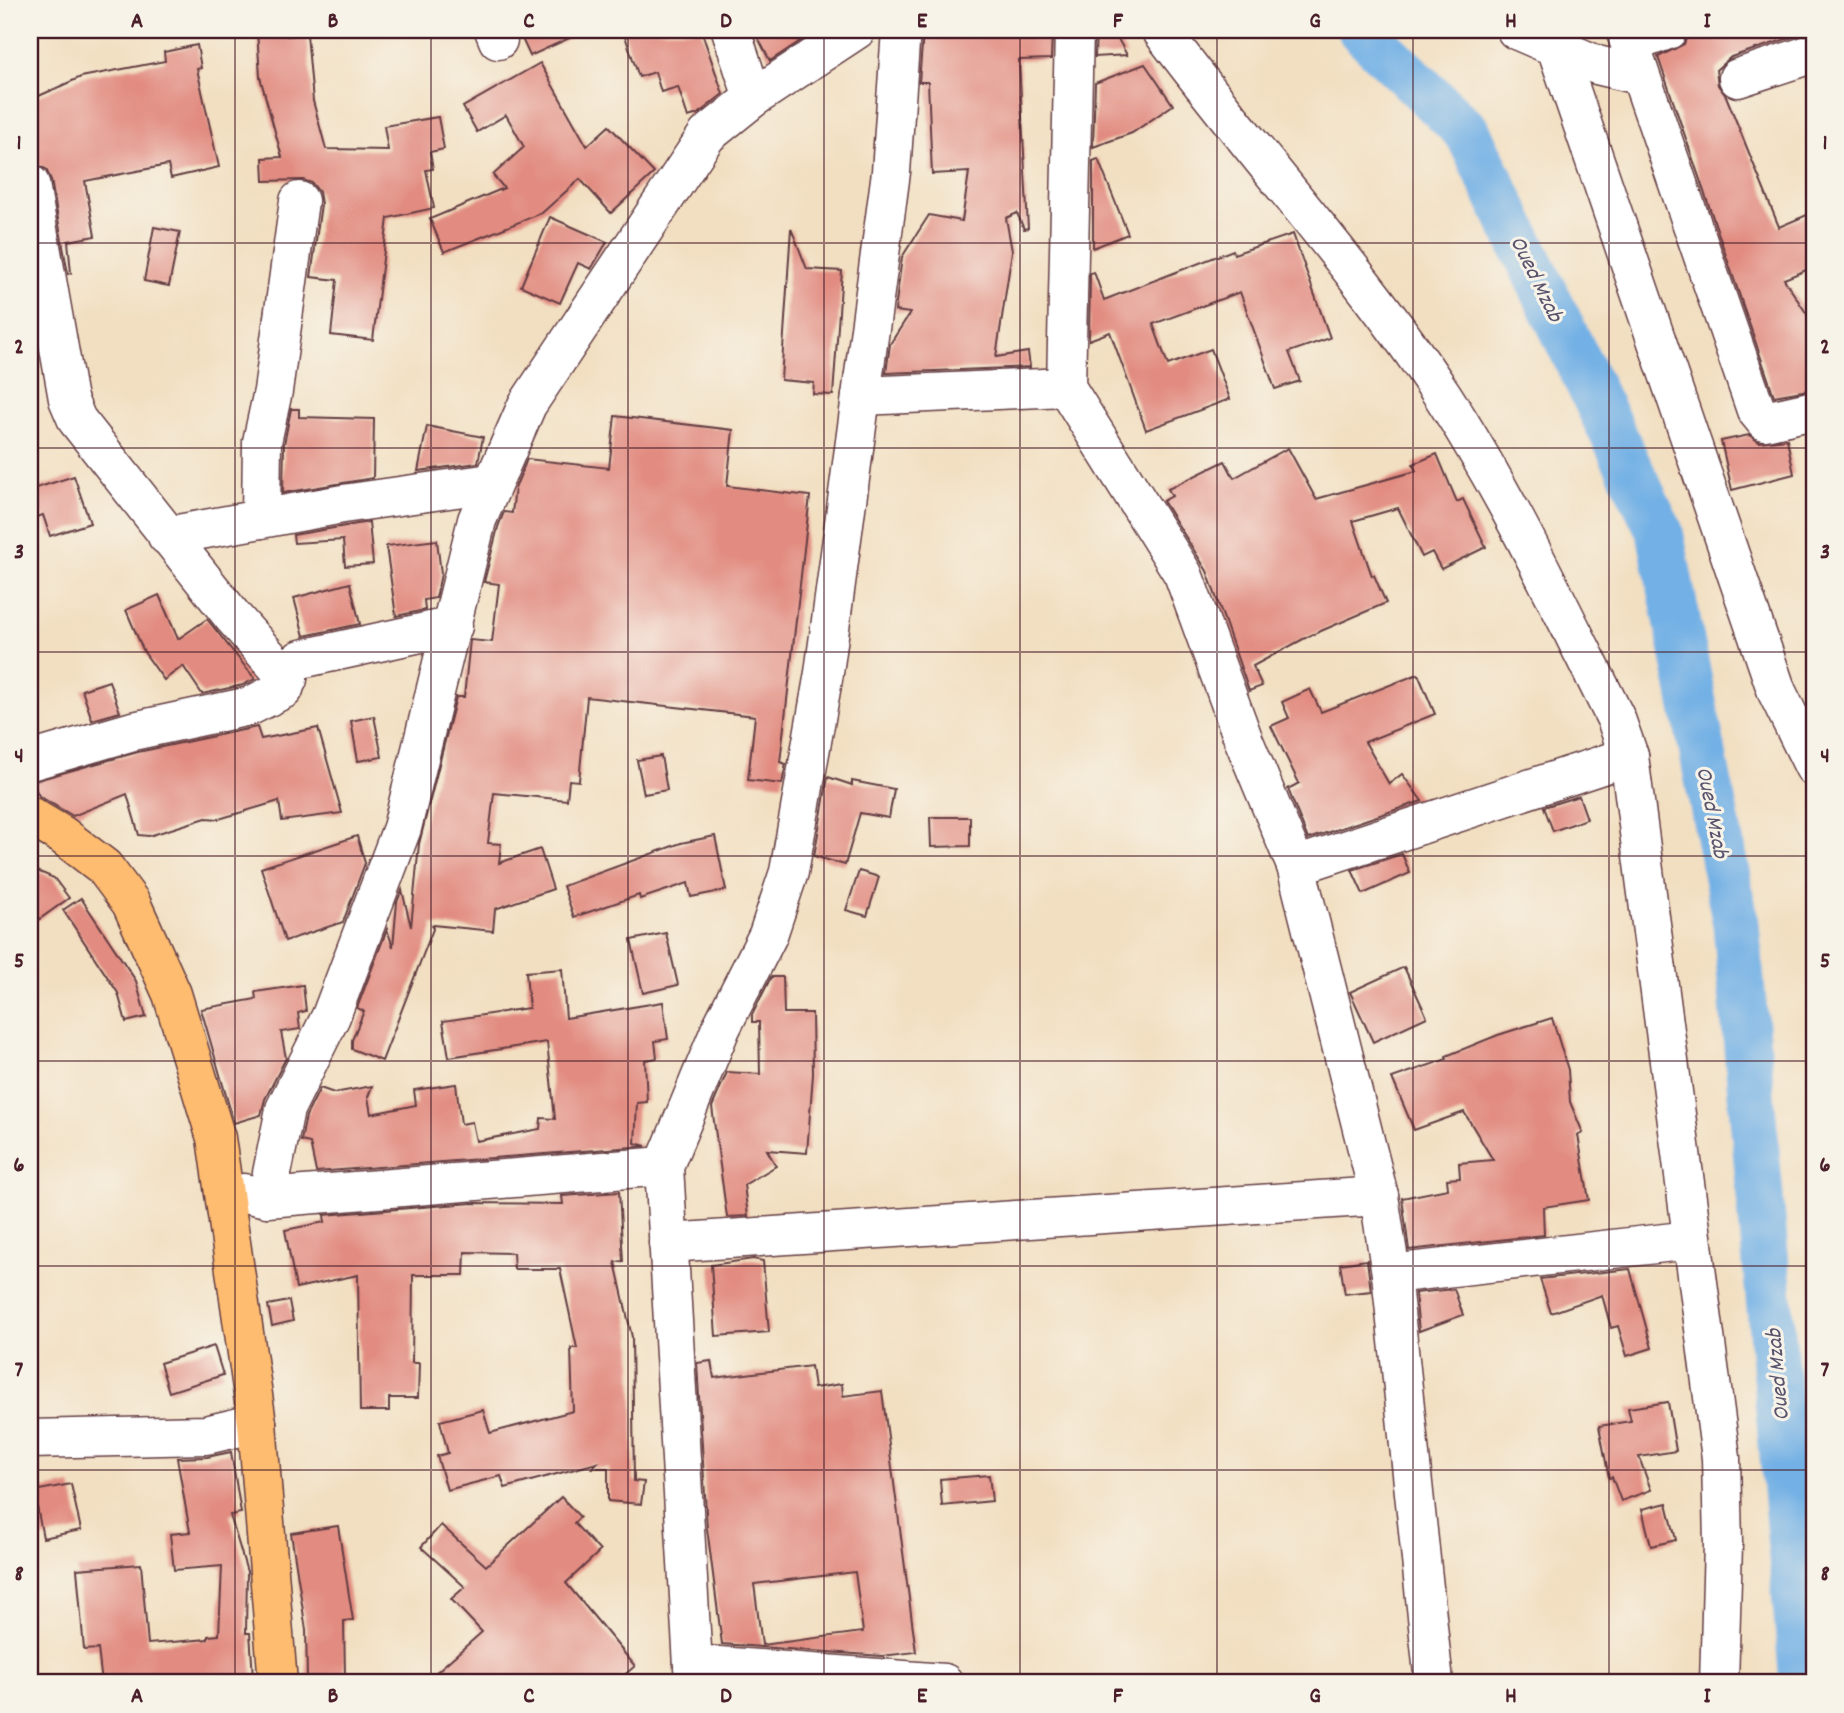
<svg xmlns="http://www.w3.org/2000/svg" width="1844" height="1713" viewBox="0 0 1844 1713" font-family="Dekko,sans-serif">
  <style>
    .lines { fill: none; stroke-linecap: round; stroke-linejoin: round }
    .river { stroke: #72b0e5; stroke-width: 47 }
    .building { fill: #e28c81; fill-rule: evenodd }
    .minor-casing { stroke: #633c42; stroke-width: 41 }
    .major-casing { stroke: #633c42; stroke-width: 41 }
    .minor { stroke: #fff; stroke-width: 38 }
    .major { stroke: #fdbc70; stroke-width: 38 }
    .grid { fill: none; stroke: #4a1f2b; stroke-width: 2; stroke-opacity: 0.55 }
    .labels { text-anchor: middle; stroke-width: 6; stroke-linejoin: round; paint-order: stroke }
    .water-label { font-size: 23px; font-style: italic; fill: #58526c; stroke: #f7f3e8 }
    .neatline { fill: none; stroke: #4a1f2b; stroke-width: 2.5 }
    .grid-label { font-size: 23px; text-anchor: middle; font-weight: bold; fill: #4a1f2b }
  </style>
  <rect width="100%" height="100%" fill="#f7f3e8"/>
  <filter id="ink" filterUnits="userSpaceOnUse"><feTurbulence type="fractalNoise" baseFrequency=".0143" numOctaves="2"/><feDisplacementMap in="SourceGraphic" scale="14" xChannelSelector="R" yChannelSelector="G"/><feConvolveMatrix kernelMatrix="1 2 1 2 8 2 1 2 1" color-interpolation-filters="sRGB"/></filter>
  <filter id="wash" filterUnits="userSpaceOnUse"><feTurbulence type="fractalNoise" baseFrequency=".00686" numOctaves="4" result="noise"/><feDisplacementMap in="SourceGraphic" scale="28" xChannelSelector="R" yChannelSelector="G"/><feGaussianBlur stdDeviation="1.57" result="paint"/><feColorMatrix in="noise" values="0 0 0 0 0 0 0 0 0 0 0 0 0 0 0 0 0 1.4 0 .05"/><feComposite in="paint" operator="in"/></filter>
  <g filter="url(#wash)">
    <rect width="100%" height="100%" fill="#f2dfc1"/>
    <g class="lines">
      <path class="river" d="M1361 30 1468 133 1660 532 1736 924 1803 1683"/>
    </g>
    <g id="blocks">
      <g class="building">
        <path d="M257 30H286L287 36 307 34 313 101 326 149 388 150 384 126 438 117 444 149 430 152 433 169 426 170 434 208 388 218 373 340 331 335 337 280 311 277 321 204 319 192 312 183 303 180 264 181 263 158 282 157 260 77Z"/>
        <path d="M518 30H587L530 56Z"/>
        <path d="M623 30H701L723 94 698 114 688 117 678 87 661 92 655 72 639 77Z"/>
        <path d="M754 30H817L770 61Z"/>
        <path d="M997 30H1052L1051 59 1019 60 1028 228 1024 229 1017 213 1006 218 1012 251 996 357 1028 352 1030 367 886 373 890 344 910 313 895 311 902 257 929 215 962 221 969 172 932 174 928 82H919L923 33Z"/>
        <path d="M1096 30H1113L1127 55 1095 57Z"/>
        <path d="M1689 30H1814L1731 57 1716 70 1718 85 1726 96 1779 227 1814 212V267L1784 279 1814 325V389L1774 396 1658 57 1684 44Z"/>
        <path d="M197 45 201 68 197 69 219 167 171 178 168 165 85 181 95 236 68 241 71 273 68 274 51 180 46 169 30 163V100L81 77 165 61 164 52Z"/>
        <path d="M540 63 587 146 609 126 654 173 611 213 580 179 542 213 444 252 430 219 504 188 493 175 524 147 506 115 477 132 463 107Z"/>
        <path d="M1145 64 1173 105 1132 133 1093 147 1095 83Z"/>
        <path d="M1098 159 1128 234 1093 248V161Z"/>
        <path d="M550 217 607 242 591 269 578 263 560 303 521 286Z"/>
        <path d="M154 227 180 232 169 286 144 281Z"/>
        <path d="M791 228 807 269 842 271 833 395 813 394 814 383 781 380Z"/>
        <path d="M1293 234 1330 338 1289 352 1300 381 1275 389 1240 292 1153 324 1168 365 1211 349 1230 399 1146 430 1110 332 1089 340 1090 273 1094 272 1104 300 1233 250 1234 254Z"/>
        <path d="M291 409H299V417L374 419 373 478 283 493 284 444Z"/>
        <path d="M615 416 733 430 727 486 810 496 780 762 786 764 782 784 748 780 755 716 587 697 579 781 569 780 567 800 494 793 488 843 501 844 499 863 540 849 553 889 495 909 493 931 432 925 433 929 382 1061 352 1049V1040L364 1011 357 1008 387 929 393 947 397 902 402 890 411 927 419 844 456 697H464L470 640 492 642 499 584 484 582 498 527 504 512 512 513 515 488 527 459 609 468Z"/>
        <path d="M427 426 483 437 478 463 418 471Z"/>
        <path d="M1749 435 1759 442 1787 439 1794 474 1732 490 1721 441Z"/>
        <path d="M1288 448 1316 499 1416 471 1413 464 1437 454 1457 502 1463 499 1486 547 1441 569 1432 552 1422 557 1398 508 1353 521 1372 576 1374 575 1386 603 1307 637 1253 666 1262 686 1249 691 1207 571 1163 501 1172 496 1168 489 1225 461 1234 478Z"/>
        <path d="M74 476 90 523 50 536 43 515 30 519V490Z"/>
        <path d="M369 522 373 564 345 566 343 540 294 543 293 535Z"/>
        <path d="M437 540 441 574 436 598 424 600 425 610 396 616 386 546Z"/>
        <path d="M350 583 360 624 304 636 294 598Z"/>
        <path d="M159 595 178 639 207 619 255 679 243 685 202 694 183 666 164 680 144 652 126 610Z"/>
        <path d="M1418 674 1435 714 1365 742 1389 784 1402 774 1422 801 1308 839 1288 789 1299 783 1271 726 1289 718 1282 702 1310 689 1321 712Z"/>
        <path d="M109 681 120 712 92 720 82 690Z"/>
        <path d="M374 716 382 757 358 761 351 721Z"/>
        <path d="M257 727 261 739 318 728 342 813 282 821 279 801 219 819 206 818 149 836 139 835 127 794 73 816 39 796 36 790 30 792V782L138 752Z"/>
        <path d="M661 756 667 790 644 794 637 760Z"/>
        <path d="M828 777 852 785V781L894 789 889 818 860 813 845 865 814 856Z"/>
        <path d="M1579 796 1587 819 1553 831 1544 807Z"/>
        <path d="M930 817H970V846L931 847Z"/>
        <path d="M357 836 365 863 343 922 285 941 261 868Z"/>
        <path d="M715 836 726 890 691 897 688 883 640 899 639 895 574 917 563 886 681 843Z"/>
        <path d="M1402 854 1410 873 1363 894 1352 870Z"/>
        <path d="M30 868 54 878 69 898 30 926Z"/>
        <path d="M859 871 879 877 867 916 846 910Z"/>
        <path d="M81 898 136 981 146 1017 126 1022 118 993 63 910Z"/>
        <path d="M666 933 678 985 643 993 631 940Z"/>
        <path d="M1404 967 1427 1017 1373 1042 1350 992Z"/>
        <path d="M562 969 566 1018 663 1002 668 1039 655 1041 657 1058 645 1060 647 1102 637 1103 635 1143 646 1146 316 1172 310 1143 301 1141 306 1116 320 1088 334 1093 372 1086 368 1097 371 1114 416 1105 414 1090 456 1084 461 1124 472 1122 476 1141 540 1129 541 1118 555 1119 547 1042 449 1057 443 1021 529 1008 526 972Z"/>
        <path d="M771 977H783L784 1013H812L813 1074 807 1153 767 1150 776 1166 744 1185 748 1216 727 1217 712 1107 727 1072 760 1074 759 1022H752V1015Z"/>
        <path d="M303 985 306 1011 298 1013 300 1029 281 1032 286 1058 265 1099 261 1115 234 1123 201 1009 256 999 255 992Z"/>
        <path d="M1552 1018 1568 1070 1570 1102 1583 1133 1578 1135 1589 1200 1543 1207 1544 1235 1409 1250 1402 1198 1448 1189 1447 1179 1460 1178 1459 1163 1493 1160 1464 1112 1414 1130 1392 1078 1447 1059 1446 1056 1498 1035Z"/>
        <path d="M619 1192 623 1261 615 1262 632 1337 634 1481 644 1482 641 1504 608 1501V1468H592L597 1463 505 1488 501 1476 447 1490 437 1456 448 1453 440 1421 483 1410 490 1433 573 1411 571 1348H577L560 1269H514L513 1253 465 1252 464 1275H413L412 1363H419L418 1398H389V1411H360L358 1275 296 1288 285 1230 325 1222 324 1215 472 1203 563 1204 562 1196Z"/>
        <path d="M753 1259 763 1261 769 1332 716 1336 711 1265Z"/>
        <path d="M1367 1260 1371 1291 1345 1294 1340 1264Z"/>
        <path d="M1630 1269 1652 1348 1627 1356 1618 1326 1611 1328 1602 1295 1551 1313 1540 1279Z"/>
        <path d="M1454 1289 1463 1315 1419 1331 1415 1293Z"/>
        <path d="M289 1301 293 1321 272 1326 268 1305Z"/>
        <path d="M214 1346 223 1375 169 1392 160 1363Z"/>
        <path d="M711 1361 714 1378 811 1366 814 1388 842 1384 843 1396 882 1391 916 1652 882 1656 722 1644 707 1528 697 1363ZM855 1572 863 1632 762 1645 754 1584Z"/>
        <path d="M1668 1402 1676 1451 1639 1457 1651 1490 1621 1501 1612 1477 1609 1478 1599 1426 1631 1421 1628 1408Z"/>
        <path d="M231 1452 241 1513 230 1515 247 1572 246 1633H250L253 1677H248L250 1683H227L226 1679 211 1678 102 1683 98 1649 84 1650 77 1569 141 1564 148 1644 208 1639V1636L219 1635 222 1566 174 1570 170 1534 190 1532 177 1458 207 1457Z"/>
        <path d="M989 1475 992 1501 942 1506 940 1479Z"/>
        <path d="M71 1484 81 1530 43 1538 34 1491Z"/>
        <path d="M561 1497 580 1517 574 1523 600 1551 566 1583 635 1666 615 1683H424L482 1632 451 1599 465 1587 421 1547 441 1525 486 1566Z"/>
        <path d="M1667 1503 1676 1540 1651 1546 1642 1509Z"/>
        <path d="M338 1526 353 1620 344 1621 345 1676 307 1677 306 1630 291 1533Z"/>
      </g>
    </g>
  </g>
  <g filter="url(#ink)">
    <use href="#blocks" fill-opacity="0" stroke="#633c42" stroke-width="2"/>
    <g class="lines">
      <g class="minor-casing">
        <g id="minor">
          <path d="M494 30 498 40"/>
          <path d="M731 30 753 98"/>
          <path d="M1074 30 1066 387 1183 574 1244 741 1296 866 1379 1196 1391 1274 1434 1683"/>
          <path d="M1161 30C1253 154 1358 267 1443 396 1509 498 1561 610 1616 719L1629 756 1721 1458 1723 1544 1719 1683"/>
          <path d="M1516 30 1597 65 1639 75"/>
          <path d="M1625 30 1756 410 1765 421 1814 410"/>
          <path d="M1630 44 1668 30"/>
          <path d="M1557 50 1777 692 1814 767"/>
          <path d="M1738 78 1814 53"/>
          <path d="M30 184 68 399 77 420 233 617 288 679"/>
          <path d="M861 396 1066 387"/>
          <path d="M261 519 262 442 273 391 299 201"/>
          <path d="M167 536 343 504 491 483"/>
          <path d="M30 761 133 731 250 706 284 689 291 666 301 659 453 626"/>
          <path d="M1296 866 1629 756"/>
          <path d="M244 1193 267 1198 664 1166"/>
          <path d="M267 1198 285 1109 331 1016 402 828 477 520 527 405 707 135 753 98 856 30"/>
          <path d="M668 1243 1379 1196"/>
          <path d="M1391 1274 1691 1240"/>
          <path d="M30 1439 206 1435 257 1423"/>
          <path d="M693 1664 944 1683"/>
          <path d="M694 1683 664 1166 721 1028 768 935 789 872 824 673 891 172 901 30"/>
        </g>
      </g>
      <g class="major-casing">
        <path id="major" d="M30 816 62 835 104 867 131 903 172 994 216 1138 257 1423 278 1683"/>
      </g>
      <use href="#minor" class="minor"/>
      <use href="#major" class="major"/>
    </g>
  </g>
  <path class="grid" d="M235 30V1683M431 30V1683M628 30V1683M824 30V1683M1020 30V1683M1217 30V1683M1413 30V1683M1609 30V1683M30 243H1814M30 448H1814M30 652H1814M30 856H1814M30 1061H1814M30 1266H1814M30 1470H1814"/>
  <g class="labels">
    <g class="water-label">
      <text transform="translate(1538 278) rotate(64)" y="8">Oued Mzab</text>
      <text transform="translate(1714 812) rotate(79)" y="8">Oued Mzab</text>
      <text transform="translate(1776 1375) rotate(-95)" y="8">Oued Mzab</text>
    </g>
  </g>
  <rect width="1844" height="1713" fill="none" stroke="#f7f3e8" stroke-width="77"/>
  <rect x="38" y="38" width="1768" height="1636" class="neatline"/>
  <g class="grid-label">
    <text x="137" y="27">A</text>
    <text x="333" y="27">B</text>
    <text x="529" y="27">C</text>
    <text x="726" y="27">D</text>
    <text x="922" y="27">E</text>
    <text x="1118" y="27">F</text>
    <text x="1315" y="27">G</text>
    <text x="1511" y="27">H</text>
    <text x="1707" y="27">I</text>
    <text x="19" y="149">1</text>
    <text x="1825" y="149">1</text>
    <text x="19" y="353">2</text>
    <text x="1825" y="353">2</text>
    <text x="19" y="558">3</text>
    <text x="1825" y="558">3</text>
    <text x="19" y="762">4</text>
    <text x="1825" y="762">4</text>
    <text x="19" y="967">5</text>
    <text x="1825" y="967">5</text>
    <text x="19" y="1171">6</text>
    <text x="1825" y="1171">6</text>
    <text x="19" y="1376">7</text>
    <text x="1825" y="1376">7</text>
    <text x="19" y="1580">8</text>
    <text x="1825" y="1580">8</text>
    <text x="137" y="1702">A</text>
    <text x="333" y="1702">B</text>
    <text x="529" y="1702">C</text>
    <text x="726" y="1702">D</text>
    <text x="922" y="1702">E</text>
    <text x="1118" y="1702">F</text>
    <text x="1315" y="1702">G</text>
    <text x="1511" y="1702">H</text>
    <text x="1707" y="1702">I</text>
  </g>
</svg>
